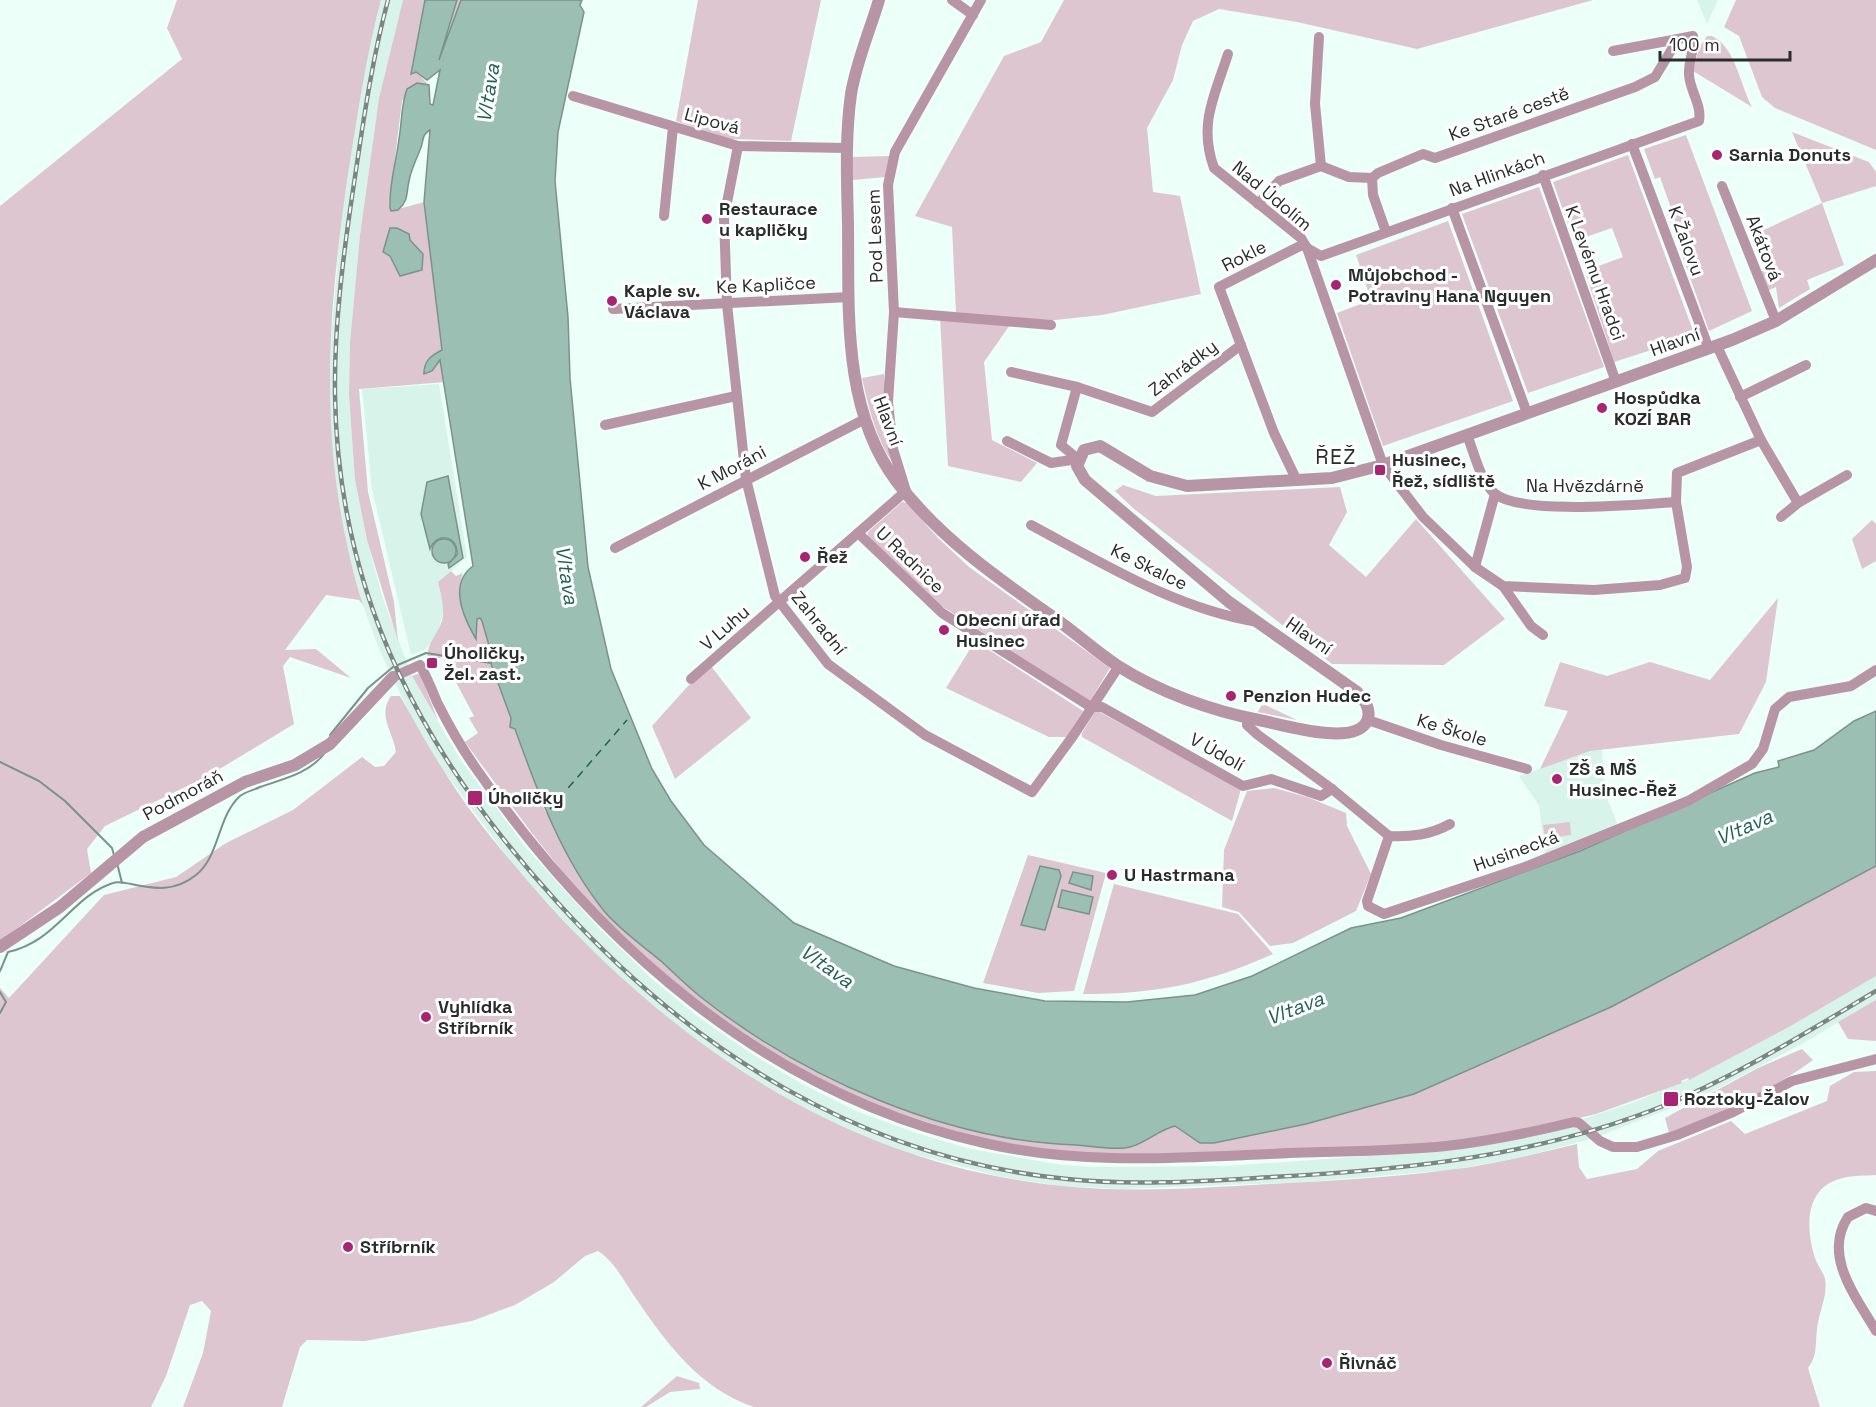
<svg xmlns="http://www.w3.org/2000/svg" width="1876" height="1407" viewBox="0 0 1876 1407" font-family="'Space Grotesk',sans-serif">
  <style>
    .built { fill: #d8f3ea }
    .green { fill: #ddc6d0; fill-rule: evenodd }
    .water { fill: #9cbfb4; stroke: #79938b; stroke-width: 1.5 }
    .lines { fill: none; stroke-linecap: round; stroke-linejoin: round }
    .stream { stroke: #79938b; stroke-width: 2 }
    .ferry { stroke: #216353; stroke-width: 1.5; stroke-dasharray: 8 6; stroke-linecap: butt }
    .minor { stroke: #b795a4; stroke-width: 10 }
    .tertiary { stroke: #b795a4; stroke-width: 12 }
    .rail-casing { stroke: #7a8682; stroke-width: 4.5 }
    .rail { stroke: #fff; stroke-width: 2; stroke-dasharray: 7; stroke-linecap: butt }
    .poi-dot { fill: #a72572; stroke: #fff; stroke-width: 2 }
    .labels { text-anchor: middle; stroke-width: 6; stroke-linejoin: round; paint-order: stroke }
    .street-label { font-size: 18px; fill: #262d2b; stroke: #fff }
    .poi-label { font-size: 18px; font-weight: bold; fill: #262d2b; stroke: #fff; text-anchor: start }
    .water-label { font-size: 20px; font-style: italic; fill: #216353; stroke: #fff }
    .quarter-label { font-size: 21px; letter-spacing: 1.5px; fill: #262d2b; stroke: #fff }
  </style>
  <rect width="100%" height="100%" fill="#edfff9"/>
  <g class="built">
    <path d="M381 0H403L379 98 360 235 350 342 349 395 355 480 367 540 383 599 412 676 430 708 460 759 527 849 598 927 652 979 701 1019 752 1054 804 1085 856 1111 916 1133 971 1149 1062 1165 1093 1167 1226 1166 1381 1155 1571 1123 1632 1103 1694 1077 1789 1027 1876 976V1000L1800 1045 1703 1096 1591 1139 1513 1159 1450 1170 1308 1182 1124 1189 1060 1186 998 1176 909 1153 862 1136 794 1104 740 1072 688 1036 638 994 583 942 511 862 443 770 412 718 379 649 363 605 346 545 334 483 328 395 329 362 340 232 358 94Z"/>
    <path d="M1697 0H1718L1707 24Z"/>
    <path d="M439 384 467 557 438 582 444 608 439 629 426 649 411 655 372 489 362 389Z"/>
    <path d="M1602 749 1605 792 1618 826 1545 854 1539 806 1519 776 1590 751Z"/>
  </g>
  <g class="green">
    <path d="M177 0H381C365 60 358 113 348 174 326 325 317 457 363 605L359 600 326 595 285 650 316 649 351 678 290 657 283 666 294 724 208 776 105 826 87 849 91 873 0 941V206L182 59 167 28Z"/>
    <path d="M403 0H425L411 73 416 72 429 85 415 84 402 101 389 205 391 211 424 202 442 351C430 356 424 360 424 374L440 360 445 382 359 389 368 492 394 602 398 641 367 540 355 480 349 395 350 342 360 235 379 98ZM410 240 423 254 400 275 390 256Z"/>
    <path d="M457 0H461L443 53 437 63Z"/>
    <path d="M698 0H821L791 141 730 139 676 121Z"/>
    <path d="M1064 0H1593L1417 49 1297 22 1219 9 1193 21 1182 45 1173 80 1147 128 1153 192 1180 196 1201 294 1102 315 1036 322 956 314 952 227 915 216 1004 56 1041 42Z"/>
    <path d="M1736 0H1876V150L1775 108 1762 97 1739 36 1724 27Z"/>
    <path d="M1707 36H1712C1736 48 1739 82 1752 107L1693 71 1699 48Z"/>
    <path d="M1792 132 1869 162 1876 172V186L1822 203 1844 265 1807 280 1810 289 1779 308 1776 287 1767 291 1759 272 1767 269 1755 234 1822 203Z"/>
    <path d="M1686 135 1752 311 1709 331 1666 210 1671 208 1660 177 1655 179 1644 149Z"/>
    <path d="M1628 155 1695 336 1614 362 1585 271 1623 257 1612 228 1574 241 1553 182Z"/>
    <path d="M890 156 885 177 853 180 852 157Z"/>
    <path d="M1539 187 1604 367 1528 393 1462 214Z"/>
    <path d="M1448 221 1513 401 1383 446 1337 313 1371 300 1356 255Z"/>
    <path d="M940 317 1012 322 984 362 992 440 1037 463 1021 482 948 466Z"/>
    <path d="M884 374 888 426 900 472C877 445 870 412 862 378Z"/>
    <path d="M1123 485 1156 496 1340 487 1347 512 1329 545 1366 577 1416 519 1505 619 1444 665 1332 664 1133 508 1115 491Z"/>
    <path d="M902 502 907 503 937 537 969 567 1110 668 1090 701 940 605 868 537V532Z"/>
    <path d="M1872 520 1876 524V561L1862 569 1852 539Z"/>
    <path d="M451 571 456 576 463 573C454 596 465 615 474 636L477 619 480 618 482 621 492 656 491 664 512 718 510 727 515 729 545 811 675 974C776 1070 940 1140 1080 1145 1095 1146 1115 1150 1130 1147 1146 1143 1158 1130 1175 1126L1200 1143H1214L1306 1124 1414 1094 1611 1007 1876 866V976L1789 1027 1689 1080 1688 1078 1681 1081 1682 1083 1596 1114 1447 1149 1095 1156 986 1141 855 1099 711 1017 589 905 531 832 465 742 478 733 469 718 474 716 450 671 447 672 443 657 428 661C425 644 437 636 442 621 445 608 441 595 438 582Z"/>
    <path d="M1778 598 1766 682 1739 734 1590 751 1540 769 1568 711 1544 706 1560 662 1607 676 1650 662 1710 680Z"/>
    <path d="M975 641 1083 711 1067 737H1049L946 688Z"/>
    <path d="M711 666 751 718 675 779 652 726 688 686Z"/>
    <path d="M420 673 438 721 412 676Z"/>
    <path d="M391 696H400C414 720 427 745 442 768 472 817 510 861 548 904 686 1055 855 1165 1062 1186 1131 1193 1201 1188 1269 1184 1329 1181 1389 1178 1448 1170 1492 1165 1534 1154 1577 1144L1579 1167 1587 1179 1637 1169 1658 1151 1731 1121 1745 1134 1827 1101 1830 1086 1854 1072 1876 1071V1175C1866 1176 1854 1175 1843 1178 1805 1186 1805 1227 1815 1258 1817 1265 1823 1271 1825 1279 1828 1296 1819 1311 1817 1329 1815 1344 1818 1355 1808 1368L1820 1407H754C700 1389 666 1343 635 1297 623 1280 615 1262 598 1251L585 1256 554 1282 515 1305 472 1321 365 1341 307 1340 300 1347 282 1407H183L203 1353 211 1311 202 1301 190 1305 166 1376 151 1407H0V988L9 998 104 895 176 877 226 843 293 810 362 757 375 767 384 766 396 752C393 731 377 716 391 696Z"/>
    <path d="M1265 705 1297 720 1258 712 1261 706Z"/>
    <path d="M1096 710 1241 789 1232 821 1082 737V733Z"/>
    <path d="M1274 788 1307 797 1346 813 1347 826 1371 874 1356 911 1293 943 1270 946 1239 912 1222 907 1224 850 1247 791Z"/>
    <path d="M1570 822 1571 835 1545 839 1543 825Z"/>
    <path d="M1028 855 1106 873 1074 991 1038 993 983 983Z"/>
    <path d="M1114 884 1238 914 1273 954C1205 984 1157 994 1083 994Z"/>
    <path d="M1876 1000V1041L1848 1039 1838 1022Z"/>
    <path d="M1802 1049 1813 1060C1769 1092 1720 1114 1669 1133L1665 1118 1758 1068Z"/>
    <path d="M677 1376 699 1383 700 1389 670 1392 646 1407H641Z"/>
  </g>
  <g class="water">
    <path d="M425 0H457L439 60 461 0H582L580 5 584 12 558 132 555 181 568 317 570 378 588 567 611 669 652 769 671 801 704 845 794 923 894 966 974 988 1045 1001 1127 1002 1195 995 1252 976 1351 928 1401 918 1580 851 1755 773 1779 767 1778 761 1814 750 1854 721 1876 711V866L1611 1007 1414 1094 1306 1124 1214 1143H1200L1175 1126C1158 1130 1146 1143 1130 1147 1115 1151 1092 1146 1076 1145 946 1141 804 1078 702 998 688 987 675 974 662 962 643 946 620 930 604 911 561 857 538 793 515 729L510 727 511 718 491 664 492 656 482 621 480 618 477 619 476 639C463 617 448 584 473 566L440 360 432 371 424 374C424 361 430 356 442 350L424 202 430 130C421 135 424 142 420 150 416 160 411 170 409 181 406 194 409 200 398 210L391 211 390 208C389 184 396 162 399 139 402 122 401 105 407 89L417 83 429 85 430 104 433 105 440 70 427 80 416 72 411 74Z"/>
    <path d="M390 228H397L409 234 410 240 423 254 422 270 400 276 390 256 383 252Z"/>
    <path d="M448 476 463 558 449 568 448 564 457 555C459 536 437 531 430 549L421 514 427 482Z"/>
    <circle cx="444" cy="551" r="12"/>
    <path d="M1040 866 1059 870 1061 876 1045 930 1021 925Z"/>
    <path d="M1073 872 1093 876 1091 890 1069 883Z"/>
    <path d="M1062 890 1093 897 1089 914 1058 907Z"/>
  </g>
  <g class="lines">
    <g class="stream">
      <path d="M330 735 368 688 393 667 426 653 491 663"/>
      <path d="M0 762 39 781 65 801 112 848 114 855"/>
      <path d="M117 863 122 883"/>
      <path d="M0 971 8 952C56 942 72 896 113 883 118 881 125 883 131 884 155 889 175 892 196 875 220 856 217 817 240 796 245 792 254 790 260 787 283 779 308 774 324 754"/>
      <path d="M0 992 6 1002 0 1013"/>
    </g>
    <path class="ferry" d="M550 809 627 720"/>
    <g class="minor">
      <path d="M952 0 973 15"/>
      <path d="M1613 51 1678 39"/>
      <path d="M1228 54C1215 95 1198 124 1214 168L1301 238 1307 248 1383 465 1423 517 1475 567 1503 586 1594 590 1660 585 1685 578 1687 567 1676 502 1677 473 1761 440"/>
      <path d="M573 96 738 146 847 148"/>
      <path d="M1632 144 1709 349"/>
      <path d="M738 146 724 218 727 304 746 479 775 596 828 664 925 735 1032 792 1073 736 1119 666"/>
      <path d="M1321 166 1349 177 1372 178"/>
      <path d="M1543 175 1616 382"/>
      <path d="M1722 186 1776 321"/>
      <path d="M1258 204 1279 181 1321 166 1315 104 1319 37"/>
      <path d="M1452 208 1527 413"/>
      <path d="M664 216 673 127"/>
      <path d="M613 309 849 297"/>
      <path d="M894 312 1051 325"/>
      <path d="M1717 346 1761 440 1798 503"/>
      <path d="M1011 372 1077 387 1152 412 1241 345"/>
      <path d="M1077 387 1061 445 1078 459"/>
      <path d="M1740 397 1806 365"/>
      <path d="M605 425 736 396"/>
      <path d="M1467 435C1474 452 1480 480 1494 493 1520 516 1640 504 1676 502"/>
      <path d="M1007 441 1051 463 1078 459"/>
      <path d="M1297 481 1274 433 1219 287 1302 245 1321 256 1699 121C1702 105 1690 91 1689 75 1688 61 1695 50 1693 36L1678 39 1655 77 1635 87 1435 158 1423 154 1378 173 1372 178 1373 195 1386 232"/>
      <path d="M1781 517 1798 503 1847 475"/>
      <path d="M1031 525C1104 564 1176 609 1258 622"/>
      <path d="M858 533 942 613 1091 707H1102L1243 786 1271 779 1321 796 1332 789"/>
      <path d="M615 548 865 419"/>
      <path d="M1475 567 1495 494"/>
      <path d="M1503 586 1531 626 1543 635"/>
      <path d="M393 677 420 665C427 677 432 690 437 702 448 724 461 747 475 767 599 946 767 1094 984 1143 1078 1165 1174 1158 1269 1154 1328 1151 1388 1152 1446 1146 1489 1141 1533 1132 1574 1122L1579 1123 1600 1141 1613 1147H1637L1677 1135 1733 1112 1792 1081 1876 1059"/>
      <path d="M691 679 906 491 893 449 888 402 894 312 888 185 895 152 981 0"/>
      <path d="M1248 718 1247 725 1258 735 1332 789 1389 836 1367 901 1368 906 1384 914 1525 867 1688 801 1752 764 1763 749 1775 709 1789 697 1851 686 1876 670"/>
      <path d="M1368 720 1441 745 1527 769"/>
      <path d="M1389 836C1411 837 1430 835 1450 824"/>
      <path d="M1876 1211 1866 1208 1848 1217C1822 1256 1857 1298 1876 1331"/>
    </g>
    <g class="tertiary">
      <path d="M879 0C870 30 856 63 851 94 845 137 847 181 848 224 849 310 842 410 897 482 939 537 996 577 1053 617 1075 632 1095 651 1118 666 1159 692 1212 711 1259 720 1283 725 1355 747 1367 721 1372 710 1365 700 1357 692L1229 602 1085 480 1077 466 1084 450 1100 446 1150 476 1187 486 1332 478 1383 465 1732 340 1776 321 1876 260"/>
      <path d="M0 947 60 907 143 837 245 782 295 765 330 744 393 677"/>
    </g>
    <g class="rail-casing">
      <path id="rail" d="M388 0C371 64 363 124 353 190 343 257 334 327 335 395 338 598 424 756 558 903 693 1052 863 1159 1067 1179 1135 1186 1204 1181 1272 1177 1406 1170 1538 1156 1663 1106 1737 1076 1807 1032 1876 991"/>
    </g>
    <use href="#rail" class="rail"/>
  </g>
  <g class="poi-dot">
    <circle cx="1717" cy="155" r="6"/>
    <circle cx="707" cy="219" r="6"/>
    <circle cx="1336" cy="285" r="6"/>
    <circle cx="612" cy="301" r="6"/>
    <circle cx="1602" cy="408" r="6"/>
    <rect x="1374" y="464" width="12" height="12" rx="3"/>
    <circle cx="805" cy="557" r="6"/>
    <circle cx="944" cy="630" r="6"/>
    <rect x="426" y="657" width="12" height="12" rx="3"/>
    <circle cx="1231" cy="696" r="6"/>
    <circle cx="1557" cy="779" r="6"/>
    <rect x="467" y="790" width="16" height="16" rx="3"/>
    <circle cx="1112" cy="875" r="6"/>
    <circle cx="426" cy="1017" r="6"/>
    <rect x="1663" y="1091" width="16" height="16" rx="3"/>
    <circle cx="348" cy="1247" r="6"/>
    <circle cx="1327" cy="1363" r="6"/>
  </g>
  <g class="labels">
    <g class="street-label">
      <text transform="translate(1509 114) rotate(-20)" y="6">Ke Staré cestě</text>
      <text transform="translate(712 121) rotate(15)" y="6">Lipová</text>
      <text transform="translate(1497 174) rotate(-20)" y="6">Na Hlinkách</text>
      <text transform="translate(1272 196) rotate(40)" y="6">Nad Údolím</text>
      <text transform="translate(875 236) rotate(-92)" y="6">Pod Lesem</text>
      <text transform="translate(1686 241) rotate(70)" y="6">K Žalovu</text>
      <text transform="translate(1764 248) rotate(69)" y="6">Akátová</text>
      <text transform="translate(1244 256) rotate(-27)" y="6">Rokle</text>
      <text transform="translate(1595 273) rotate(70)" y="6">K Levému Hradci</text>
      <text transform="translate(766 285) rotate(-3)" y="6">Ke Kapličce</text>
      <text transform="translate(1675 342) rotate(-20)" y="6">Hlavní</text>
      <text transform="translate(1183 368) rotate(-37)" y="6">Zahrádky</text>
      <text transform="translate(888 421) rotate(69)" y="6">Hlavní</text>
      <text transform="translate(732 468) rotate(-28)" y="6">K Moráni</text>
      <text x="1585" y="492">Na Hvězdárně</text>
      <text transform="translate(910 560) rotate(44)" y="6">U Radnice</text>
      <text transform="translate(1149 567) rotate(26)" y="6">Ke Skalce</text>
      <text transform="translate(819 623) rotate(51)" y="6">Zahradní</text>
      <text transform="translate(725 628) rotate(-41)" y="6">V Luhu</text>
      <text transform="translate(1309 636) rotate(35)" y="6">Hlavní</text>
      <text transform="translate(1452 730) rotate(17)" y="6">Ke Škole</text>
      <text transform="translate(1217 752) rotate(29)" y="6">V Údolí</text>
      <text transform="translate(183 795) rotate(-28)" y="6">Podmoráň</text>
      <text transform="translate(1516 851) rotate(-20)" y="6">Husinecká</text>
    </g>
    <g class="poi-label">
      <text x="1729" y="161">Sarnia Donuts</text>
      <text x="719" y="215">Restaurace<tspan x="719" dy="21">u kapličky</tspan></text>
      <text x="1348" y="281">Můjobchod -<tspan x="1348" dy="21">Potraviny Hana Nguyen</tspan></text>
      <text x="624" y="297">Kaple sv.<tspan x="624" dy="21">Václava</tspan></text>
      <text x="1614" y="404">Hospůdka<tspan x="1614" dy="21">KOZÍ BAR</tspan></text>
      <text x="1392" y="466">Husinec,<tspan x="1392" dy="21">Řež, sídliště</tspan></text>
      <text x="817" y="563">Řež</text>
      <text x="956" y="626">Obecní úřad<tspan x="956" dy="21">Husinec</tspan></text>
      <text x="444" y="659">Úholičky,<tspan x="444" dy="21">Žel. zast.</tspan></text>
      <text x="1243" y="702">Penzion Hudec</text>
      <text x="1569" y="775">ZŠ a MŠ<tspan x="1569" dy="21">Husinec-Řež</tspan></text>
      <text x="488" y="804">Úholičky</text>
      <text x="1124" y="881">U Hastrmana</text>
      <text x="438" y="1013">Vyhlídka<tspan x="438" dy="21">Stříbrník</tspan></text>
      <text x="1684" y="1105">Roztoky-Žalov</text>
      <text x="360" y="1253">Stříbrník</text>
      <text x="1339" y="1369">Řivnáč</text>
    </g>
    <g class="water-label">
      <text transform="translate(488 93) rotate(-81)" y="7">Vltava</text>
      <text transform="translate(567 575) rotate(81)" y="7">Vltava</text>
      <text transform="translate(1744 827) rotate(-24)" y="7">Vltava</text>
      <text transform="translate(827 966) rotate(35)" y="7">Vltava</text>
      <text transform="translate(1295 1008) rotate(-21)" y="7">Vltava</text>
    </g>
    <g class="quarter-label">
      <text x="1336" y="464">ŘEŽ</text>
    </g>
  </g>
  <path d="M1660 51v9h130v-9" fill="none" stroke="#262d2b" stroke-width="3"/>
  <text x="1669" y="51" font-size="18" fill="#262d2b" stroke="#ffffff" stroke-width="4.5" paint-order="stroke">100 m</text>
</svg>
